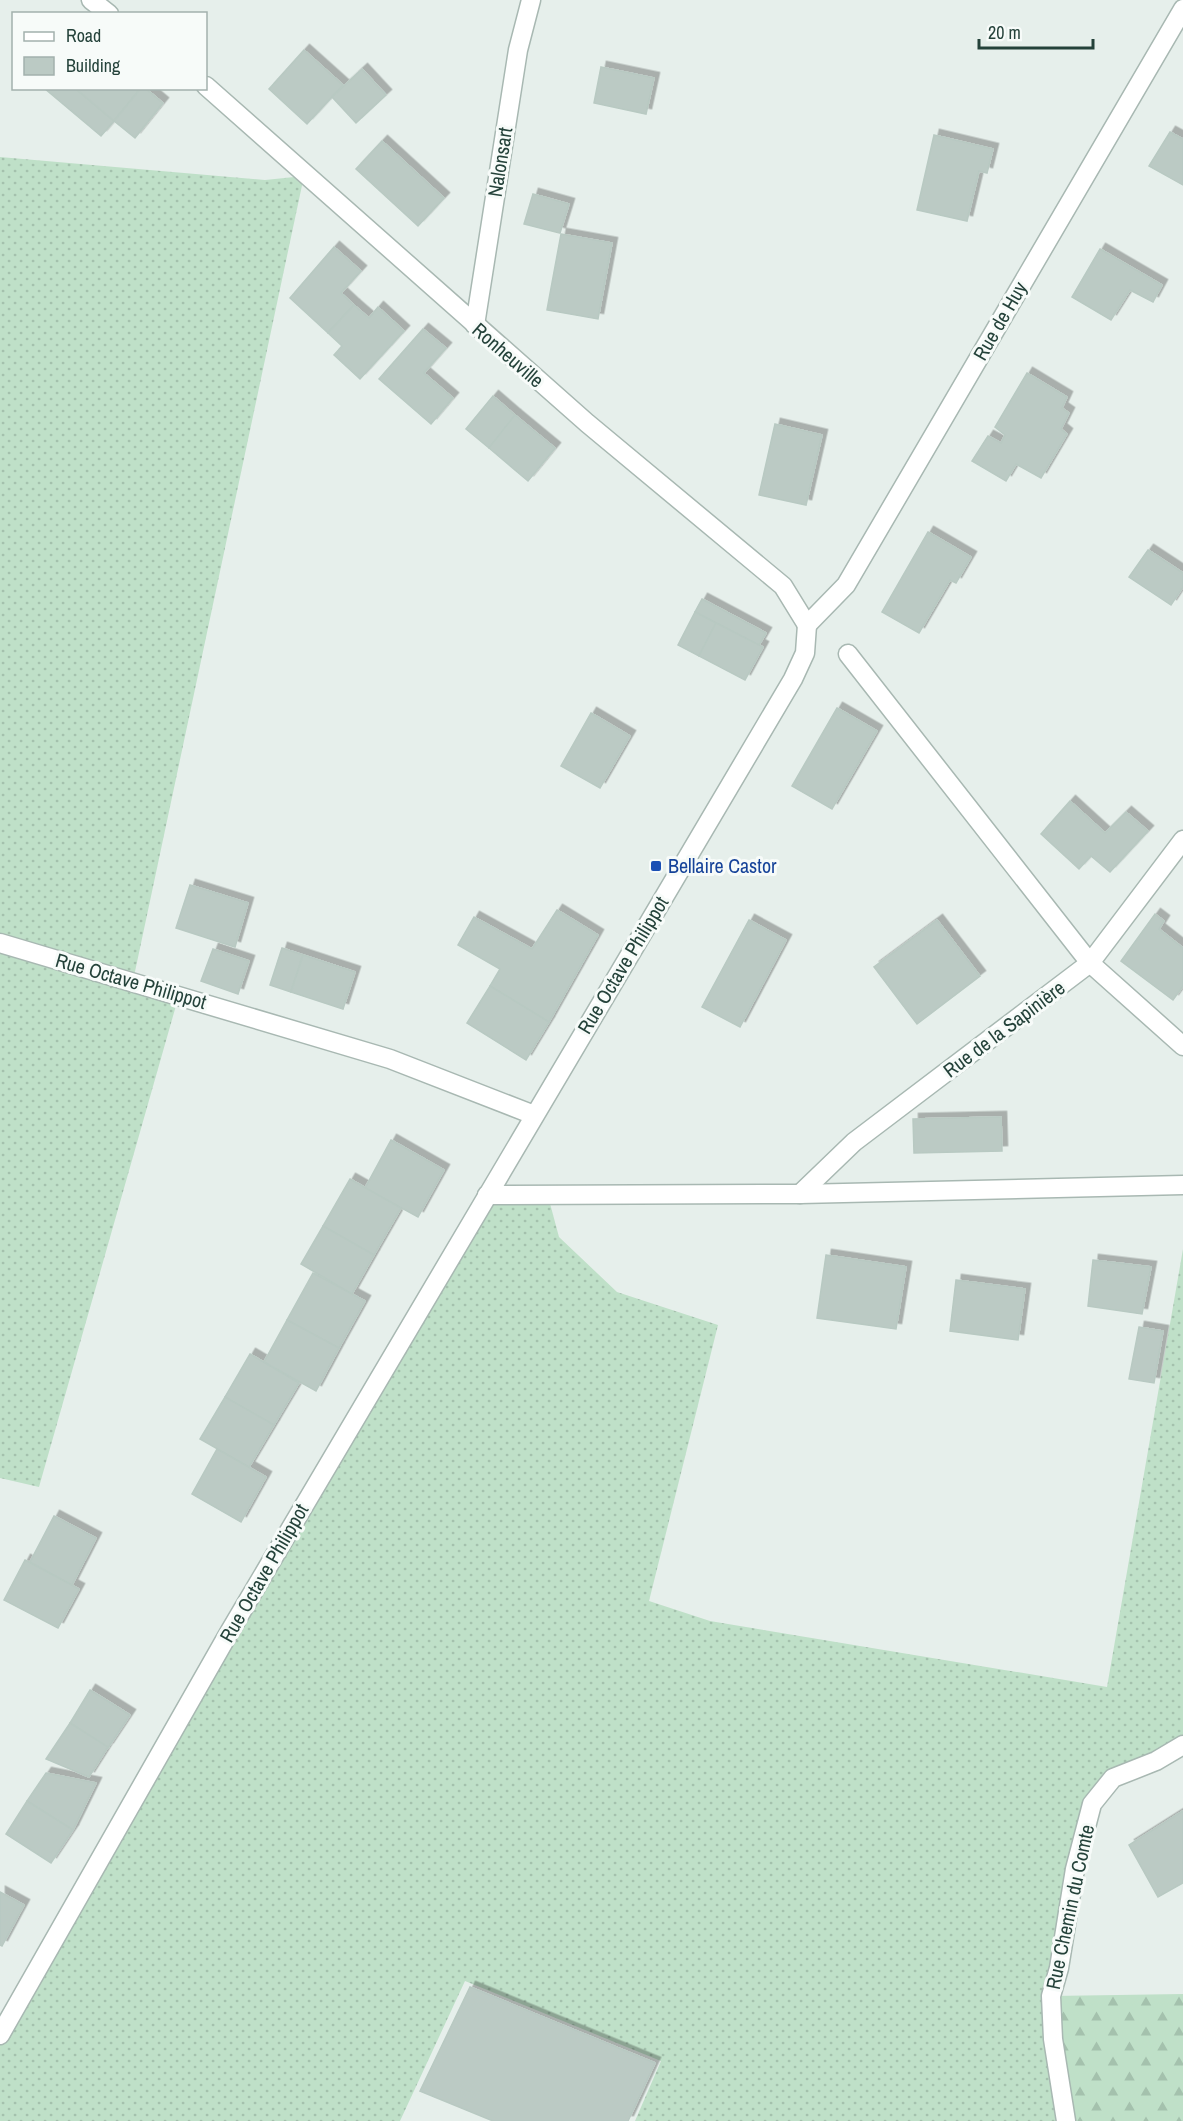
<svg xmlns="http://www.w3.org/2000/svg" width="1183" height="2121" viewBox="0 0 1183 2121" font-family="'Archivo Narrow',sans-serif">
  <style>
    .grass { fill: url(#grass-dots) }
    .forest { fill: url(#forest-firs) }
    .building { fill: #bbcac4; stroke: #b8c9c2; stroke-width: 1.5; filter: url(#shadow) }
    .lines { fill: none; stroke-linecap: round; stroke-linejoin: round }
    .minor-casing { stroke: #a8b8b2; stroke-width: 21 }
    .minor { stroke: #fff; stroke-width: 18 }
    .transit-dot { fill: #1a4fb4; stroke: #f7fbf9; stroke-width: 2 }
    .labels { text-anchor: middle; stroke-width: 6; stroke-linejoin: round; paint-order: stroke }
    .street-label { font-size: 20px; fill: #24423a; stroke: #f7fbf9 }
    .transit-label { font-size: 20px; fill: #164399; stroke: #f7fbf9; text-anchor: start }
  </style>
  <defs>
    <pattern id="grass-dots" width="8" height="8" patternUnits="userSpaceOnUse" patternTransform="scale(1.5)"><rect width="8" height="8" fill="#bfe0c8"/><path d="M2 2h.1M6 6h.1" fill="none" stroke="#a4c1ad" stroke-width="1.8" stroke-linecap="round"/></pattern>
    <pattern id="forest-firs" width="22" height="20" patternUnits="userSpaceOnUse" patternTransform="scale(1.5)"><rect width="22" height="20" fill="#bfe0c8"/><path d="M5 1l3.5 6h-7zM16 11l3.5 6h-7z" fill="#a4c1ad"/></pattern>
    <filter id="shadow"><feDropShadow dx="5.5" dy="-5.5" stdDeviation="0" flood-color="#0004"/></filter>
  </defs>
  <rect width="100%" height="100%" fill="#e6efeb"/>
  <g class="grass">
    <path d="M0 157 265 180 304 176 133 981 179 995 39 1487 0 1478Z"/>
    <path d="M487 1195 548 1196 559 1237 617 1292 718 1325 649 1601 710 1621 1107 1687 1183 1249V1745L1113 1778 1092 1804 1059 1968 1066 2121H635L661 2061 465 1981 400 2121H0V2035Z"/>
  </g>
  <path class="forest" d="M1183 1994V2121H1066L1051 1996Z"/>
  <g class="building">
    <path d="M304 50 343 85 307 124 269 89Z"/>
    <path d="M601 67 654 78 646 114 594 103Z"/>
    <path d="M362 69 386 95 356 123 332 97Z"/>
    <path d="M44 88H75L114 121 101 136Z"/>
    <path d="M75 88H141L114 121Z"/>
    <path d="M141 88H145L163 103 135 138 114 121Z"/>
    <path d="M1170 132 1183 139V185L1149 166Z"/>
    <path d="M934 135 993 149 987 173 979 171 967 221 917 210Z"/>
    <path d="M382 141 444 198 418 226 356 169Z"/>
    <path d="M533 194 569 204 560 233 524 224Z"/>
    <path d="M561 234 612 243 598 319 547 310Z"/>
    <path d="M334 247 361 271 341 293 354 305 328 333 290 298Z"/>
    <path d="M1100 249 1162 285 1153 302 1130 290 1111 320 1072 297Z"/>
    <path d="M354 305 369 318 378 307 404 331 360 379 334 355 342 346 328 333Z"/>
    <path d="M423 329 446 348 424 373 453 398 431 424 379 379Z"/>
    <path d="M1027 373 1067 397 1062 408 1069 413 1061 429 1067 434 1041 478 1016 464 1006 481 972 461 988 436 1001 443 1005 435 995 427Z"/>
    <path d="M493 396 515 415 489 448 466 429Z"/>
    <path d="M515 415 555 448 528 481 489 448Z"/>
    <path d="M775 424 822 435 806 505 759 495Z"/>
    <path d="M928 532 971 557 956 583 950 580 919 633 882 612Z"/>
    <path d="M1148 550 1183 573V587L1171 605 1129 577Z"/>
    <path d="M702 599 766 633 759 645 695 612Z"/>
    <path d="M695 612 716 623 699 656 678 645Z"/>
    <path d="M716 623 763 647 745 680 699 656Z"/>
    <path d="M837 708 877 731 832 809 792 786Z"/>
    <path d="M591 713 630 736 600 788 561 766Z"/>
    <path d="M1070 801 1105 833 1126 812 1148 831 1110 872 1091 856 1079 869 1041 834Z"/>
    <path d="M190 885 248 903 235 947 176 928Z"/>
    <path d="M557 910 598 935 549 1022 490 986 500 969 458 945 474 917 532 949Z"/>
    <path d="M1155 914 1164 921 1159 929 1183 948V986L1173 1000 1121 961Z"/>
    <path d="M749 920 786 940 740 1027 702 1007Z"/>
    <path d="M937 920 980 976 917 1024 874 967Z"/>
    <path d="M282 948 303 955 291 992 270 985Z"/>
    <path d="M213 949 249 961 238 994 201 981Z"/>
    <path d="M303 955 355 972 343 1009 291 992Z"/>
    <path d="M490 986 549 1022 526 1060 467 1023Z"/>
    <path d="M1001 1117 1002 1151 914 1153 913 1119Z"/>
    <path d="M391 1140 444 1170 418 1217 365 1188Z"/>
    <path d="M350 1179 401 1208 374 1255 323 1226Z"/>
    <path d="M323 1226 374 1255 352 1294 301 1264Z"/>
    <path d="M826 1255 906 1267 896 1329 817 1318Z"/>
    <path d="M1093 1260 1151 1267 1142 1314 1088 1306Z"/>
    <path d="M313 1273 365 1301 339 1348 287 1320Z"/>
    <path d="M956 1280 1025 1289 1018 1340 950 1331Z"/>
    <path d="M287 1320 339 1348 316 1391 264 1362Z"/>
    <path d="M1139 1327 1163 1331 1154 1383 1129 1379Z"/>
    <path d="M250 1354 299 1383 274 1425 225 1397Z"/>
    <path d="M225 1397 274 1425 249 1467 200 1439Z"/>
    <path d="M217 1449 266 1477 241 1522 192 1494Z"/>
    <path d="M54 1516 96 1538 72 1585 30 1562Z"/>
    <path d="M25 1560 79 1589 58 1628 4 1600Z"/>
    <path d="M90 1690 130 1715 108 1748 70 1723Z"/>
    <path d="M70 1723 108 1747 89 1777 46 1759Z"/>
    <path d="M46 1773 96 1783 73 1830 27 1801Z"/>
    <path d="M27 1801 73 1830 51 1863 6 1834Z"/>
    <path d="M1183 1811V1883L1158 1897 1129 1845Z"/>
    <path d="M0 1892 24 1905 2 1946 0 1945Z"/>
    <path d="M470 1987 655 2063 628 2121H493L420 2091Z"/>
  </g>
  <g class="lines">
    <g class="minor-casing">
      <g id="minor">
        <path d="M91 0 109 14"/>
        <path d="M206 86 587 423 783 586 807 625"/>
        <path d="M475 325 518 50 531 0"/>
        <path d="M807 625 846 585 1183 9"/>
        <path d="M848 654 1090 963 1183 1046"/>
        <path d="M0 943 390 1059 534 1115"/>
        <path d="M800 1194 854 1142 1090 963 1183 840"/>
        <path d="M487 1195 800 1194 1183 1185"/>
        <path d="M0 2035 230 1631 793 679 805 653 807 625"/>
        <path d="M1066 2121 1053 2039 1051 1996 1059 1968 1075 1869 1092 1804 1113 1778 1156 1761 1183 1745"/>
      </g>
    </g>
    <use href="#minor" class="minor"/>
  </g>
  <rect class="transit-dot" x="650" y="860" width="12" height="12" rx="3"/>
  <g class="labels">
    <g class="street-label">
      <text transform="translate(500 162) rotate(-81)" y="7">Nalonsart</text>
      <text transform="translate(1000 321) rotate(-60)" y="7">Rue de Huy</text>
      <text transform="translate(508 355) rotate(41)" y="7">Ronheuville</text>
      <text transform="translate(623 965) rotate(-59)" y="7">Rue Octave Philippot</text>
      <text transform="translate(131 981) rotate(16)" y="7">Rue Octave Philippot</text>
      <text transform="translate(1004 1029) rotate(-37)" y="7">Rue de la Sapinière</text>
      <text transform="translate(264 1573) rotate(-60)" y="7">Rue Octave Philippot</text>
      <text transform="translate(1070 1907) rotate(-78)" y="7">Rue Chemin du Comte</text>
    </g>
    <g class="transit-label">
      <text x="668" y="873">Bellaire Castor</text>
    </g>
  </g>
  <rect x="12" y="12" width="195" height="78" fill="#f7fbf9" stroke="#a3b1ad" stroke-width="1.5"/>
  <rect x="24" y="32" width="30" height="9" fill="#ffffff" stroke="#a3b1ad" stroke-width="1.5"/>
  <text x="66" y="42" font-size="18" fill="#24423a">Road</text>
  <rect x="24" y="57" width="30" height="18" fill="#bbcac4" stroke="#a3b1ad" stroke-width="1.5"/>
  <text x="66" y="72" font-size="18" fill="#24423a">Building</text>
  <path d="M979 39v9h114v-9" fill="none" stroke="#24423a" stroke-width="3"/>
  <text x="988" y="39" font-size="18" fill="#24423a" stroke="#f7fbf9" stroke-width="4.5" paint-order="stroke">20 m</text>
</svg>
